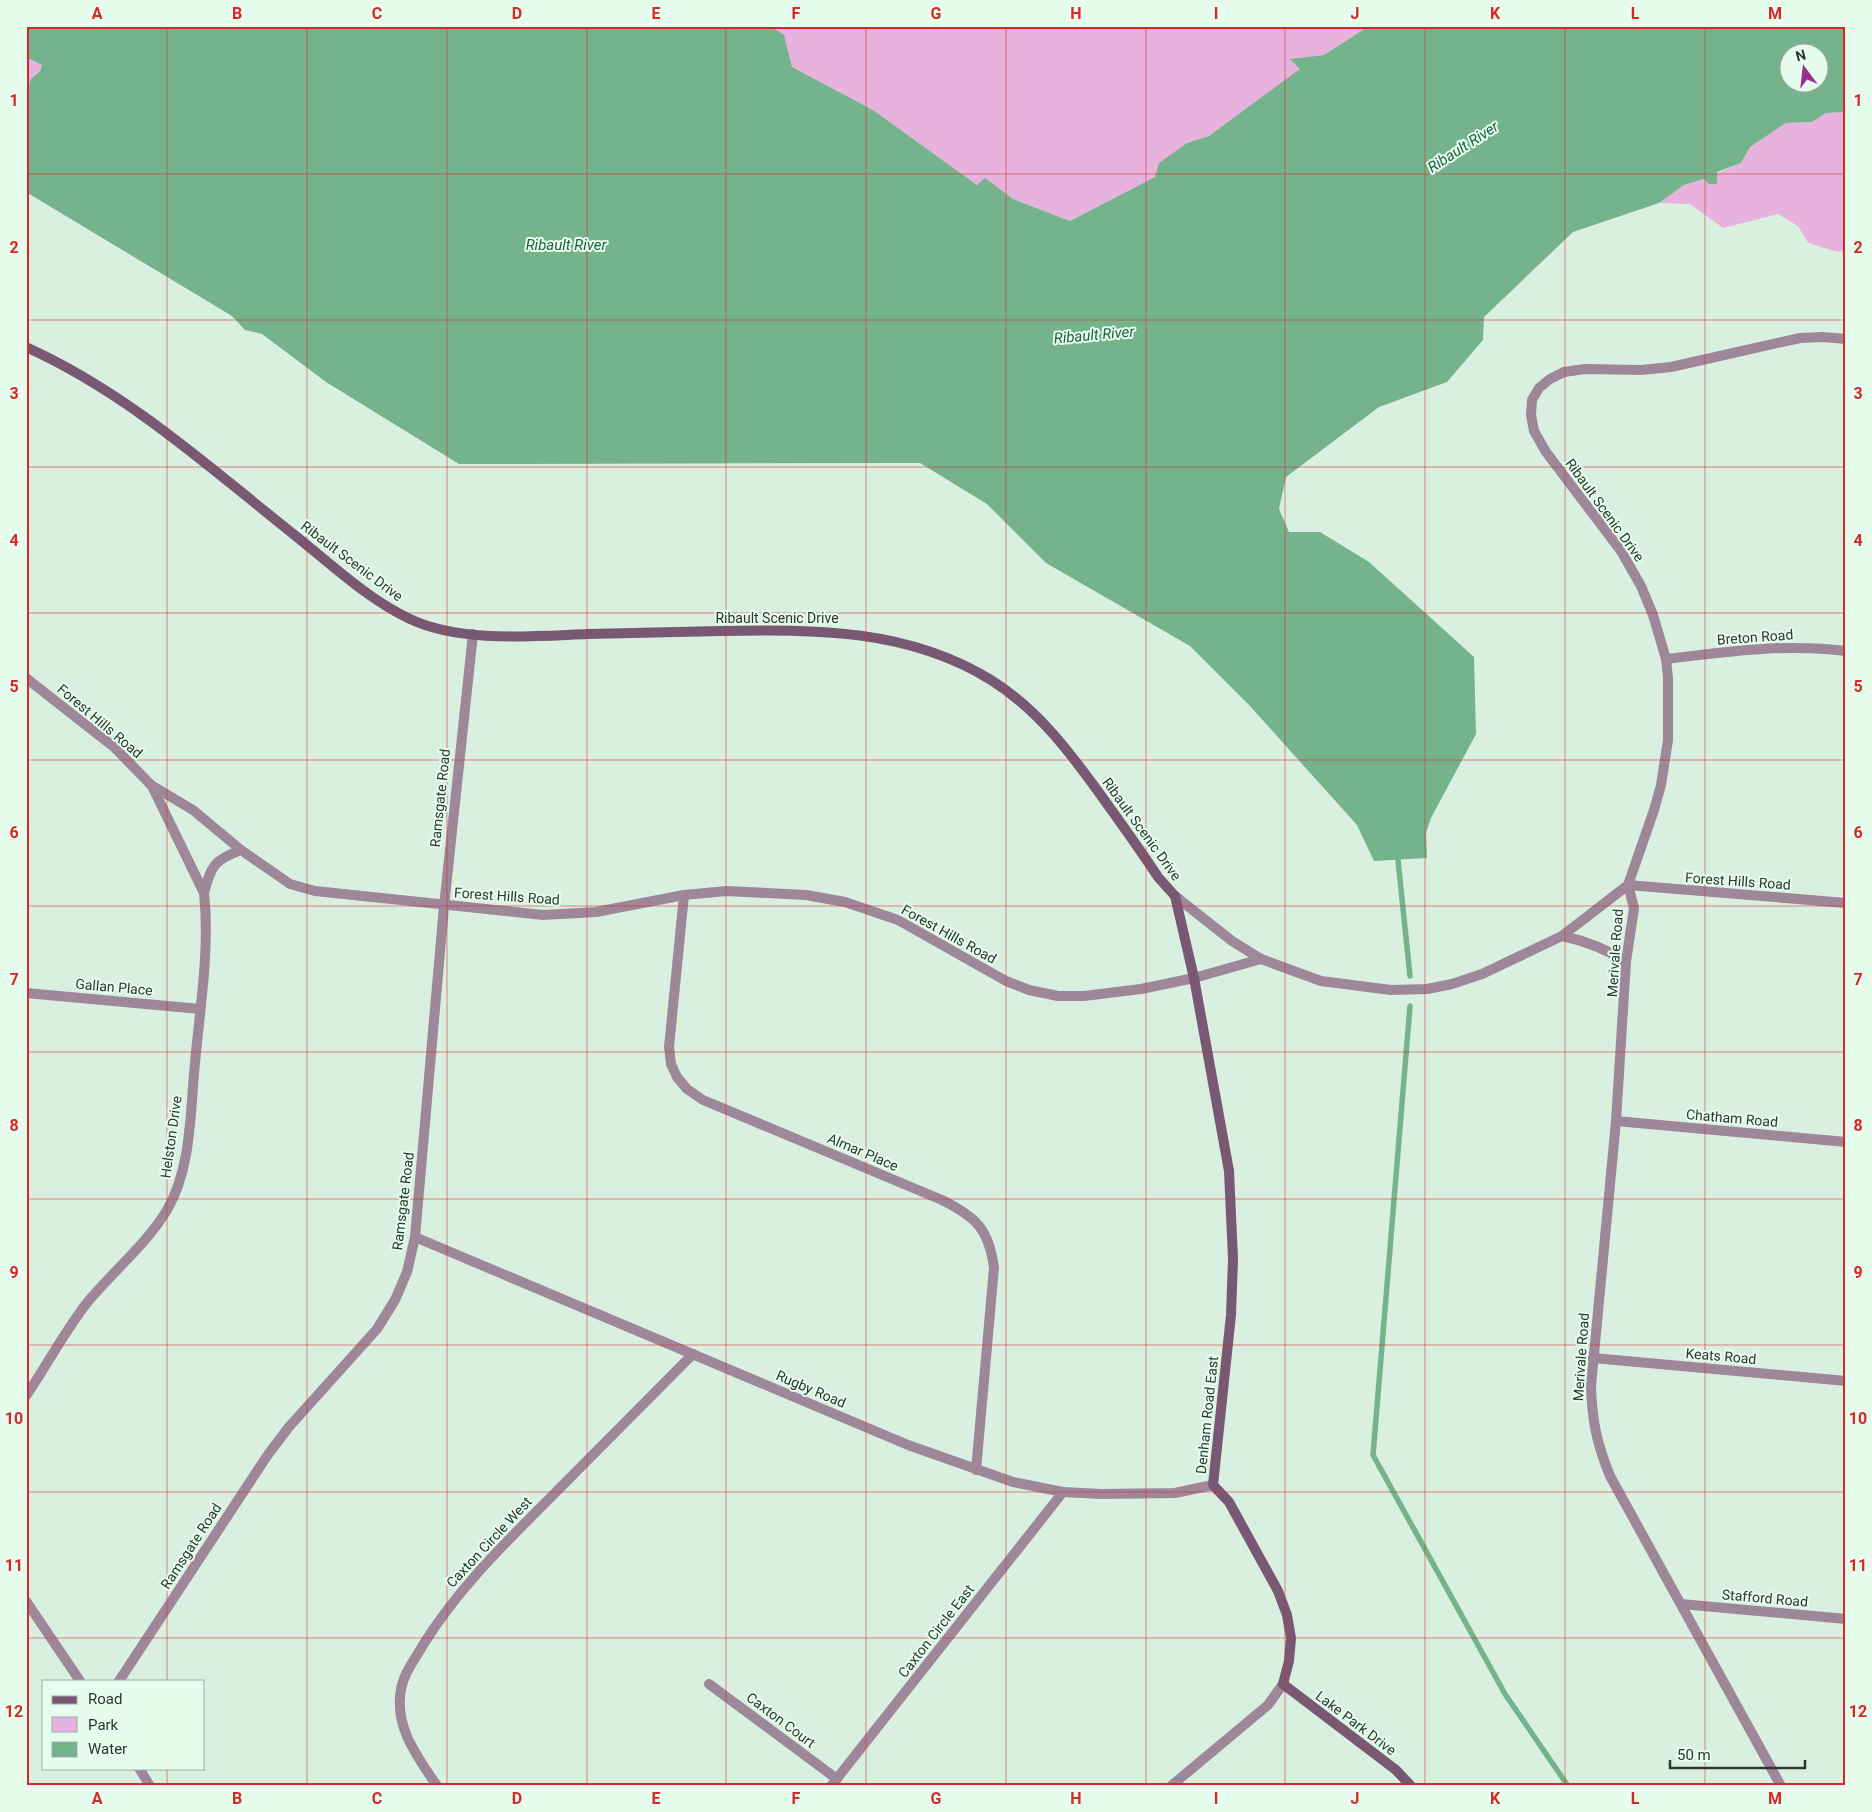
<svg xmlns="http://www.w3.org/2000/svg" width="1872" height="1812" viewBox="0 0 1872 1812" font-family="Roboto,sans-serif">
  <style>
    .green { fill: #e7b2dd }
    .water { fill: #74b38c; fill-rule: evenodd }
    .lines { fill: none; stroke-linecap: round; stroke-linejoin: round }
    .stream { stroke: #74b38c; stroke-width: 5.5 }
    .street { stroke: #9e8799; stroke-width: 10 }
    .secondary { stroke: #795873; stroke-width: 10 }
    .grid { fill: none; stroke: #d62828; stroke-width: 1; stroke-opacity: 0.55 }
    .labels { text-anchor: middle; stroke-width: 4; stroke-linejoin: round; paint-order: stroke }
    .street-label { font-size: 14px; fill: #2d3630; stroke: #e6fdee }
    .water-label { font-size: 15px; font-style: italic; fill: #1c633e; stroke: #e6fdee }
    .neatline { fill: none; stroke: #d62828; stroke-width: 2 }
    .grid-label { font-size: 16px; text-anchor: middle; font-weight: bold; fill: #d62828 }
  </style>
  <rect width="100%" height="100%" fill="#d9f0e1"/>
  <g class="green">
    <path d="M770 26H1369L1324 55 1291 59 1301 69 1209 136 1187 143 1155 177 1070 221 1013 199 985 179 977 185 873 110 792 67 784 36Z"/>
    <path d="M26 59H30L42 65 40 71 30 80 26 102Z"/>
    <path d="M1846 112V250L1838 252 1808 243 1798 226 1778 214 1723 228 1690 204 1659 203 1684 185 1704 179 1741 163 1750 147 1786 123 1812 122 1826 113Z"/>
  </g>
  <path class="water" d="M26 26H770L784 35 792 67 873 110 977 185 985 178 1013 199 1070 221 1155 177 1159 163 1187 143 1209 136 1300 69 1290 59 1324 55 1369 26H1846V112L1826 113 1812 122 1786 123 1750 147 1741 163 1717 172V184H1709L1704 179 1684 185 1659 203 1573 232 1484 317 1483 340 1447 382 1379 407 1286 477 1279 509 1289 532H1320L1369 562 1474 657 1476 734 1431 818 1426 833 1427 858 1374 861 1357 825 1249 705 1190 646 1046 563 987 504 920 463 459 464 326 382 262 334 245 330 232 316 26 192V102L30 80 40 71 42 65 30 59H26ZM1790 52H1820V82H1790Z"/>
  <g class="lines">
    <g class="stream">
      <path d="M1398 860 1410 976"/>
      <path d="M1410 1006 1373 1455 1505 1694 1568 1786"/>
    </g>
    <g class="street">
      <path d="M1666 659C1726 652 1785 643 1846 651"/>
      <path d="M26 678 114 747 152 786 204 893C211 866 214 860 241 850L290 884 315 891 543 915 596 912 684 895 727 891 806 895 845 902 898 920 1006 981 1029 990 1058 996H1084L1141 989 1194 978 1261 959 1321 981 1391 990 1427 989 1452 984 1482 974 1562 936 1628 885 1654 810 1661 785 1668 740V678L1666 659 1653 615 1641 586 1621 551 1546 452 1534 431 1531 415 1532 400 1539 388 1550 379 1564 372 1585 369 1641 370 1671 367 1800 338 1823 337 1846 339"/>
      <path d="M151 785 193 810 241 850"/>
      <path d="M684 895 669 1047 671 1064 677 1077 687 1089 703 1100 942 1200C976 1217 989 1229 994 1268L976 1470"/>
      <path d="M1175 896 1232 941 1261 959"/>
      <path d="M1562 936C1586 941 1605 948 1626 962"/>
      <path d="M26 993 200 1009"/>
      <path d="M1616 1121 1846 1142"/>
      <path d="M415 1237 908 1445 1013 1482 1063 1492 1101 1494 1175 1493 1213 1485"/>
      <path d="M1593 1358 1846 1381"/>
      <path d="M26 1396C46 1366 64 1333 86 1304 112 1272 146 1245 167 1210 192 1167 190 1111 195 1063 200 1007 210 949 204 893"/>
      <path d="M26 1601 80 1681"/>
      <path d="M1681 1604 1846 1619"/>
      <path d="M119 1681 267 1456 288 1428 377 1329 395 1300 407 1272 415 1237 444 906 473 634"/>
      <path d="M709 1684 837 1779"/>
      <path d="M139 1768 150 1786"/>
      <path d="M437 1786C417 1756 394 1727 401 1689 404 1673 415 1659 423 1645 457 1590 503 1545 549 1499 597 1451 645 1402 693 1354"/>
      <path d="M831 1786 1063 1492"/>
      <path d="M1171 1786 1268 1705 1283 1684"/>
      <path d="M1781 1786 1610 1476C1597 1444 1592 1421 1591 1386L1616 1121 1626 962 1634 908 1628 885 1846 903"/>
    </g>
    <path class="secondary" d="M26 347C128 393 210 468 297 537 333 566 369 600 410 619 461 643 533 636 588 634 632 633 677 632 721 631 815 629 909 629 991 680 1039 710 1072 755 1105 801 1123 826 1141 851 1158 877L1175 896 1194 978 1229 1171 1233 1259 1231 1315 1213 1485 1229 1502 1278 1591 1287 1615 1291 1638 1289 1661 1283 1684 1396 1770 1411 1786"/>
  </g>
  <path class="grid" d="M167 26V1681M307 26V1786M447 26V1786M587 26V1786M726 26V1786M866 26V1786M1006 26V1786M1146 26V1786M1285 26V1786M1425 26V1786M1565 26V1786M1705 26V1786M26 174H1846M26 320H1846M26 467H1846M26 613H1846M26 760H1846M26 906H1846M26 1052H1846M26 1199H1846M26 1345H1846M26 1492H1846M26 1638H1846M167 1768V1786"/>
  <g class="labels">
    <g class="street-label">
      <text transform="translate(1605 510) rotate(54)" y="5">Ribault Scenic Drive</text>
      <text transform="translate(352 561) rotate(37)" y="5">Ribault Scenic Drive</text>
      <text x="777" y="623">Ribault Scenic Drive</text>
      <text transform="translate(1755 637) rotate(-4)" y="5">Breton Road</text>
      <text transform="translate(100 721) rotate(40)" y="5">Forest Hills Road</text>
      <text transform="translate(440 798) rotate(-84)" y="5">Ramsgate Road</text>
      <text transform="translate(1142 829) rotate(54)" y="5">Ribault Scenic Drive</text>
      <text transform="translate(1738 881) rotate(4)" y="5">Forest Hills Road</text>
      <text transform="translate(507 896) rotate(4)" y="5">Forest Hills Road</text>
      <text transform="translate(949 934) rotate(29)" y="5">Forest Hills Road</text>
      <text transform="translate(1615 953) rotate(-86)" y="5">Merivale Road</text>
      <text transform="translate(114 987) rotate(5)" y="5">Gallan Place</text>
      <text transform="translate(1732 1118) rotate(5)" y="5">Chatham Road</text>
      <text transform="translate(171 1137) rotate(-82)" y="5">Helston Drive</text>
      <text transform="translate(863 1152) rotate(23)" y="5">Almar Place</text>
      <text transform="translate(403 1201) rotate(-83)" y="5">Ramsgate Road</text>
      <text transform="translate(1721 1356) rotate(5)" y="5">Keats Road</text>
      <text transform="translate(1581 1357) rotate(-86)" y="5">Merivale Road</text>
      <text transform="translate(811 1389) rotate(23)" y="5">Rugby Road</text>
      <text transform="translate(1207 1415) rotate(-84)" y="5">Denham Road East</text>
      <text transform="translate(489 1542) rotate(-47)" y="5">Caxton Circle West</text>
      <text transform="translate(191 1546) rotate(-57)" y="5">Ramsgate Road</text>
      <text transform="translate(1765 1598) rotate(5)" y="5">Stafford Road</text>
      <text transform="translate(936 1631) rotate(-52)" y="5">Caxton Circle East</text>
      <text transform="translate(781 1720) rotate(37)" y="5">Caxton Court</text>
      <text transform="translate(1356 1723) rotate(37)" y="5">Lake Park Drive</text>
    </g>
    <g class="water-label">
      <text transform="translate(1463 147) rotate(-33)" y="5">Ribault River</text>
      <text x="566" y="250">Ribault River</text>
      <text transform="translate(1094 335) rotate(-5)" y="5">Ribault River</text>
    </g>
  </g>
  <rect width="1872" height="1812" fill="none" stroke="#e6fdee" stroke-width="55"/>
  <rect x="42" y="1680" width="162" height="90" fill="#e6fdee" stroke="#9cada2"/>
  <rect x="52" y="1696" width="25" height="8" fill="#795873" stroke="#9cada2"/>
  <text x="88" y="1704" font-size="15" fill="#2d3630">Road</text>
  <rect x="52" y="1717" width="25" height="15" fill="#e7b2dd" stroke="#9cada2"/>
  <text x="88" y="1730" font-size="15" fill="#2d3630">Park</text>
  <rect x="52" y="1742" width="25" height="15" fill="#74b38c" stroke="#9cada2"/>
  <text x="88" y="1754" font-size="15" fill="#2d3630">Water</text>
  <g transform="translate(1804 68) rotate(345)"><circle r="24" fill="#e6fdee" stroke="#9cada2"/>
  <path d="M0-4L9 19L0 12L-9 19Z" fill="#9c2f90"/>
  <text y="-8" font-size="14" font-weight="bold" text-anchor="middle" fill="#2d3630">N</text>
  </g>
  <path d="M1670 1760v8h135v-8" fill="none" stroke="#2d3630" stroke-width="2.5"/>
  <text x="1677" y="1760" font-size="15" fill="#2d3630" stroke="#e6fdee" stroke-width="4" paint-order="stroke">50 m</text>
  <rect x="28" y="28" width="1816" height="1756" class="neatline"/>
  <g class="grid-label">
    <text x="97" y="19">A</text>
    <text x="237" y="19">B</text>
    <text x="377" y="19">C</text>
    <text x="517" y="19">D</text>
    <text x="656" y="19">E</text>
    <text x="796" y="19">F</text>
    <text x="936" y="19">G</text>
    <text x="1076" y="19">H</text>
    <text x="1216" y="19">I</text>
    <text x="1355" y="19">J</text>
    <text x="1495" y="19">K</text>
    <text x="1635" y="19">L</text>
    <text x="1775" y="19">M</text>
    <text x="14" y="106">1</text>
    <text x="1858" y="106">1</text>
    <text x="14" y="253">2</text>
    <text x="1858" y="253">2</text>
    <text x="14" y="399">3</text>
    <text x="1858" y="399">3</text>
    <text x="14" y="546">4</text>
    <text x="1858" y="546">4</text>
    <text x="14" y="692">5</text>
    <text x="1858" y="692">5</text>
    <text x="14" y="838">6</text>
    <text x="1858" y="838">6</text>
    <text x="14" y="985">7</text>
    <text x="1858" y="985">7</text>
    <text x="14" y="1131">8</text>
    <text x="1858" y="1131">8</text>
    <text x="14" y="1278">9</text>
    <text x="1858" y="1278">9</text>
    <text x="14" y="1424">10</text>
    <text x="1858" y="1424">10</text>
    <text x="14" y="1571">11</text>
    <text x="1858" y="1571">11</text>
    <text x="14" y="1717">12</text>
    <text x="1858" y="1717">12</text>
    <text x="97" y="1804">A</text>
    <text x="237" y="1804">B</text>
    <text x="377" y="1804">C</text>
    <text x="517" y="1804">D</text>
    <text x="656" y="1804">E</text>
    <text x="796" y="1804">F</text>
    <text x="936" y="1804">G</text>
    <text x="1076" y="1804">H</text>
    <text x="1216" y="1804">I</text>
    <text x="1355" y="1804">J</text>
    <text x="1495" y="1804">K</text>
    <text x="1635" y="1804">L</text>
    <text x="1775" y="1804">M</text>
  </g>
</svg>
